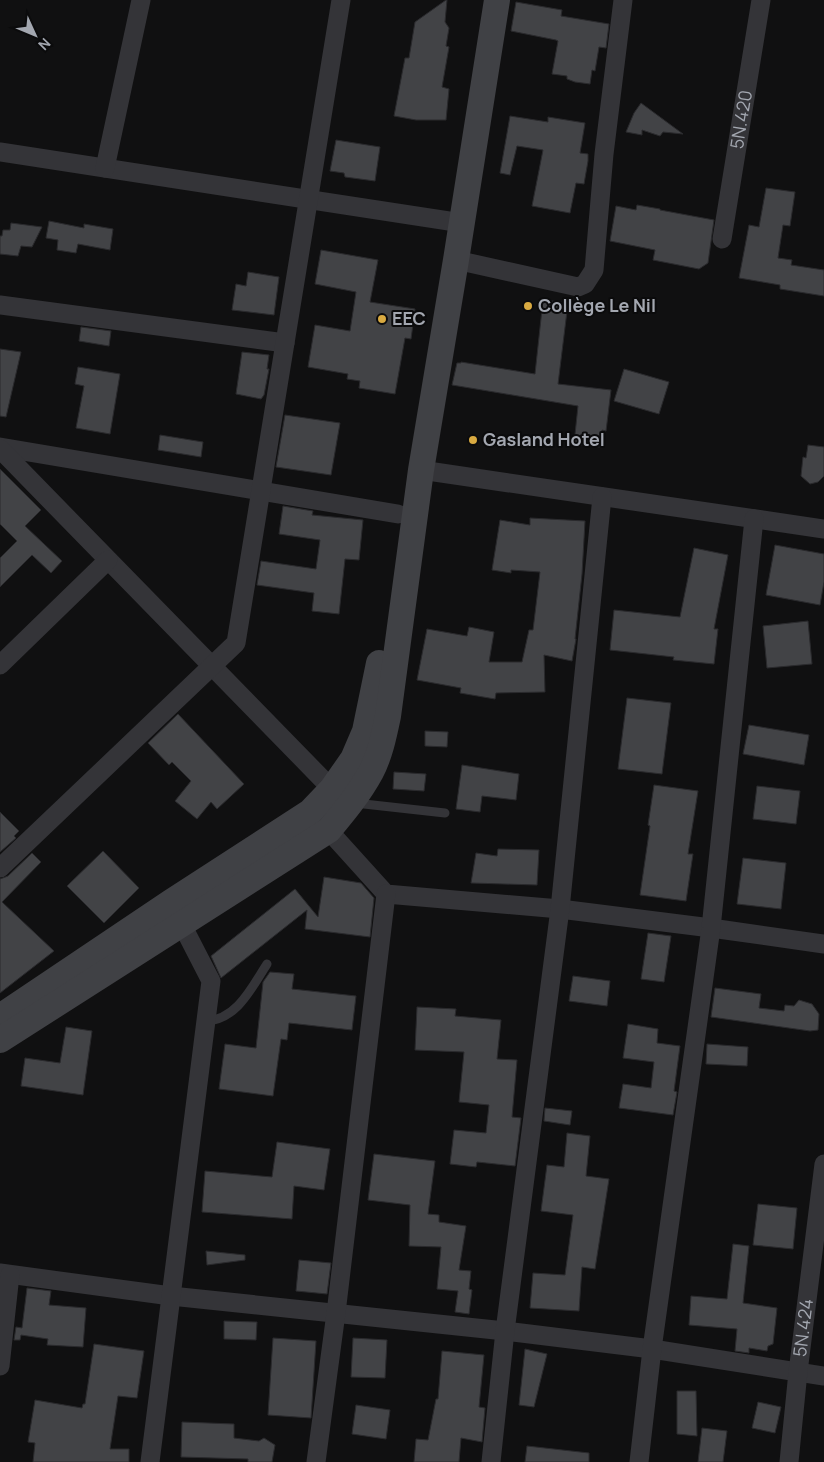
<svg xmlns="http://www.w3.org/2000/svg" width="824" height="1462" viewBox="0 0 824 1462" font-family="Manrope,sans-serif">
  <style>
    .building { fill: #424346; stroke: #2a2a2d }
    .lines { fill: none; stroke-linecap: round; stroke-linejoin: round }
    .lane { stroke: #343438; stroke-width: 9 }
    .street { stroke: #343438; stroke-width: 19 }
    .secondary { stroke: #404145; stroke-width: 26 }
    .poi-dot { fill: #d9aa41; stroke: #0b0b0c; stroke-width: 2 }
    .labels { text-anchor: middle; stroke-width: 4; stroke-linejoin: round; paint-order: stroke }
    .street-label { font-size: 18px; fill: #a3a7b0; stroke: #0b0b0c }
    .poi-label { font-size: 18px; font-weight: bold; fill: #a3a7b0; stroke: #0b0b0c; text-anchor: start }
  </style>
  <rect width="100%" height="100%" fill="#101011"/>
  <g class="building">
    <path d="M446 0H447L445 22 449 28 446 46 449 47 442 87 449 89 446 120H416L394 116 405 58H409L415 22Z"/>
    <path d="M516 2 562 10 561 16 609 24 606 48 599 47 595 71 592 70 590 84 575 82 567 79V76L552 74 558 41 556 40 511 31Z"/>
    <path d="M641 103 683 134 663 132 660 136 642 130V135L626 132 634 113Z"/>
    <path d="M510 116 548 122V117L585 123 580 153 588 154V161L584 184 576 183 570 213 532 206 543 150 517 146 510 175 500 173Z"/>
    <path d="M336 140 380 147 375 181 345 177 344 173 330 171Z"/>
    <path d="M766 188 795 192 790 226 783 225 778 258 792 260 791 265 824 270V296L780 289V285L739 278 749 225 759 227Z"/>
    <path d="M637 205 660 209V210L714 220 708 263 699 269 653 260 655 250 610 241 616 206 636 210Z"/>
    <path d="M49 221 84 228V224L113 229 110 250 78 244 76 253 57 250 58 240 46 238Z"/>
    <path d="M11 223 42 227 32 247 21 246 18 256 0 254V236H2L3 230H10Z"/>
    <path d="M321 250 378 260 370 302 415 309 411 339 405 338 395 394 359 388 360 381 347 379 348 374 308 367 315 325 350 331 356 292 315 284Z"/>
    <path d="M248 272 279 277 274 315 232 310 236 284 246 286Z"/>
    <path d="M543 300 568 303 558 384 611 390 606 431 602 430 600 447 574 444 578 406 452 385 457 363H461V362L535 374Z"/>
    <path d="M81 327 111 331 109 346 79 341Z"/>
    <path d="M0 349 21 352 6 417 0 416Z"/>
    <path d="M242 352 269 355 267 369H269L264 395 261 399 236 394Z"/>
    <path d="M78 367 120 374 110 434 76 428 84 386 75 384Z"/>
    <path d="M624 369 669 382 659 414 614 401Z"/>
    <path d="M285 415 340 423 331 475 276 467Z"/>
    <path d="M160 435 203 442 201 457 158 450Z"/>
    <path d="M808 445 824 447V476L818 482 810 484 801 476 803 457 806 458Z"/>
    <path d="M0 469 41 510 25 526 62 561 51 573 32 555 0 587V558L17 541 0 524Z"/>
    <path d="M283 506 313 511 312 515 363 520 359 560 345 559 339 614 312 611 314 593 257 585 261 561 316 569 320 540 279 534Z"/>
    <path d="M530 518 585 521 582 574 575 639H576L572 661 544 655 545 692 496 693 495 699 460 693 461 688 417 680 427 629 467 636 469 627 494 632 489 662H522L529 630H533L540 572 511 570V573L492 570 500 520 530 525Z"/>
    <path d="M775 545 824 554V582L820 605 766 595Z"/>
    <path d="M694 548 728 555 714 629H718L714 664 673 660 674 657 610 650 614 610 680 617Z"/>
    <path d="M808 621 812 664 767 668 763 626Z"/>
    <path d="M627 698 671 703 662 774 618 769Z"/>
    <path d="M178 714 244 784 217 809 211 802 197 819 175 801 191 781 172 762 169 765 148 743Z"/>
    <path d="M749 725 809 735 804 765 743 754Z"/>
    <path d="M425 731 448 732 447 747 425 746Z"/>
    <path d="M462 765 519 774 516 800 482 796 480 812 456 809Z"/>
    <path d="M394 772 426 774 424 791 393 789Z"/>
    <path d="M654 785 698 791 688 854H693L686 901 640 895 650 826 648 825Z"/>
    <path d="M757 786 800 791 796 824 753 819Z"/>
    <path d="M0 812 19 831 14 836 16 838 0 852Z"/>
    <path d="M498 849 539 850 537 885 471 883 476 853 497 856Z"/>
    <path d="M103 851 139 888 104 923 67 886Z"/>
    <path d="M32 853 41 862 2 902 54 951 0 993V879L8 876Z"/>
    <path d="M743 858 786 863 781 909 737 904Z"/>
    <path d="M324 877 361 883 374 898 370 937 305 929 307 910 221 978 211 956 295 889 318 917Z"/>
    <path d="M648 933 671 936 664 982 641 979Z"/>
    <path d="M270 972 294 974 292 989 356 996 352 1030 289 1023 287 1040 281 1039 273 1096 219 1089 225 1044 256 1048 263 982Z"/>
    <path d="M573 976 610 981 607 1006 569 1001Z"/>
    <path d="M715 988 761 994 759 1008 784 1011 785 1005 794 1006 799 1000 812 1004 819 1014 818 1030 810 1031 711 1017Z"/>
    <path d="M417 1007 456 1009 455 1016 501 1020 497 1059 517 1060 512 1117 521 1118 515 1166 477 1162 476 1167 450 1164 454 1130 486 1133 489 1105 459 1102 464 1052 415 1050Z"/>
    <path d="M628 1024 658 1029 657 1043 680 1046 674 1091 677 1092 673 1115 619 1108 623 1084 651 1088 654 1062 623 1058Z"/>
    <path d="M66 1027 92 1031 83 1095 21 1086 25 1058 60 1063Z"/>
    <path d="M707 1044 748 1047 747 1066 706 1064Z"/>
    <path d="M545 1108 572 1111 570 1125 544 1121Z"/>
    <path d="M567 1133 590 1136 586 1176 609 1179 595 1269 582 1267 579 1311 530 1308 533 1273 565 1275 573 1215 541 1211 547 1165 564 1167Z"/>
    <path d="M277 1142 330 1149 324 1190 294 1186 292 1219 202 1212 205 1171 272 1177Z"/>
    <path d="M374 1154 435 1161 428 1214 439 1215V1222L466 1226 459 1270 471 1271 469 1289 472 1290 469 1314 455 1312 458 1291 437 1289 441 1247 409 1246 410 1205 368 1200Z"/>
    <path d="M758 1204 797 1208 793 1249 753 1245Z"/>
    <path d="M733 1244 749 1246 743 1303 777 1308 773 1344 768 1346 767 1351 749 1348V1353L735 1351 737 1329 689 1325 691 1296 727 1299Z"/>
    <path d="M206 1251 245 1255V1260L207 1265Z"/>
    <path d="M299 1260 331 1263 327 1294 296 1291Z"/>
    <path d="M27 1288 51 1291 49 1305 86 1308 83 1347 47 1345 48 1339 21 1335 20 1340H14L16 1327 22 1328Z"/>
    <path d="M224 1321 257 1322 256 1340 224 1339Z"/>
    <path d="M273 1338 316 1341 311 1418 268 1415Z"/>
    <path d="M353 1338 387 1340 385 1378 351 1377Z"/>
    <path d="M94 1344 144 1351 137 1398 118 1396 110 1449H129V1462H33L35 1443 28 1442 35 1400 82 1408 83 1404H85Z"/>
    <path d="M525 1349 547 1354 534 1407 519 1405Z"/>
    <path d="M442 1351 484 1355 479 1407 485 1408 482 1442 461 1438 459 1462H414L416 1439 428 1440 436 1399H438Z"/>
    <path d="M677 1391H696L697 1436 677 1434Z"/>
    <path d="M758 1402 781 1407 775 1433 752 1428Z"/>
    <path d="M356 1405 390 1410 386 1439 352 1434Z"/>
    <path d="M182 1422 234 1424V1438L259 1441 264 1438 275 1445 272 1462H248V1459L181 1457Z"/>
    <path d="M702 1428 727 1431 723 1462H698Z"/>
    <path d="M527 1446 589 1453V1462H525Z"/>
  </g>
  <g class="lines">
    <g class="lane">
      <path d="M355 803 445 813"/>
      <path d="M206 1021C237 1020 252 987 267 964"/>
    </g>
    <g class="street">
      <path d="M0 152 462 223"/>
      <path d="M105 168 141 0"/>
      <path id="s1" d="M722 239 761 0"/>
      <path d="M456 260 578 287 585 284 594 270 604 154 623 0"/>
      <path d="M0 305 285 343"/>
      <path d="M0 447 398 514"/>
      <path d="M0 449 332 789"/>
      <path d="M421 470 824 529"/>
      <path d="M0 665 108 560"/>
      <path d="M320 821 386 894 560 909 711 928 824 944"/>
      <path d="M0 868 236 643 341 0"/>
      <path d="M0 1273 171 1296 505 1331 652 1349 824 1376"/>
      <path d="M0 1366 10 1275"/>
      <path d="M150 1462 211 981 176 913"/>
      <path d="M316 1462 336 1313 386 894"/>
      <path d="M491 1462 505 1331 560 909 602 497"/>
      <path d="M639 1462 652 1349 711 928 754 519"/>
      <path id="s2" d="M789 1462 798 1372 824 1164"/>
    </g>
    <g class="secondary">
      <path d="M0 1017 171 902 310 812 332 789 353 759 365 731 379 663"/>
      <path d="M0 1040 329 830C344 812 359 794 371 772 380 755 384 735 388 716L421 470 456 260 497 0"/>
    </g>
  </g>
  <g class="poi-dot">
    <circle cx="528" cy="306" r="5"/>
    <circle cx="382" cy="319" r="5"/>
    <circle cx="473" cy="440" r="5"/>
  </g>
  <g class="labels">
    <g class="street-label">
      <text dy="6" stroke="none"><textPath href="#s1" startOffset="121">5N.420</textPath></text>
      <text dy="6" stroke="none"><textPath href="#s2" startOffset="135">5N.424</textPath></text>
    </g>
    <g class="poi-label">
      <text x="538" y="312">Collège Le Nil</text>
      <text x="392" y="325">EEC</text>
      <text x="483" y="446">Gasland Hotel</text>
    </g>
  </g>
  <g transform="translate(35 35) rotate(134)" stroke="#0b0b0c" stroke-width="4" paint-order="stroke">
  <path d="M0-4L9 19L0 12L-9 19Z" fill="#a3a7b0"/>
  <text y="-8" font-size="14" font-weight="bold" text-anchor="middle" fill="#a3a7b0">N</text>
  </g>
</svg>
